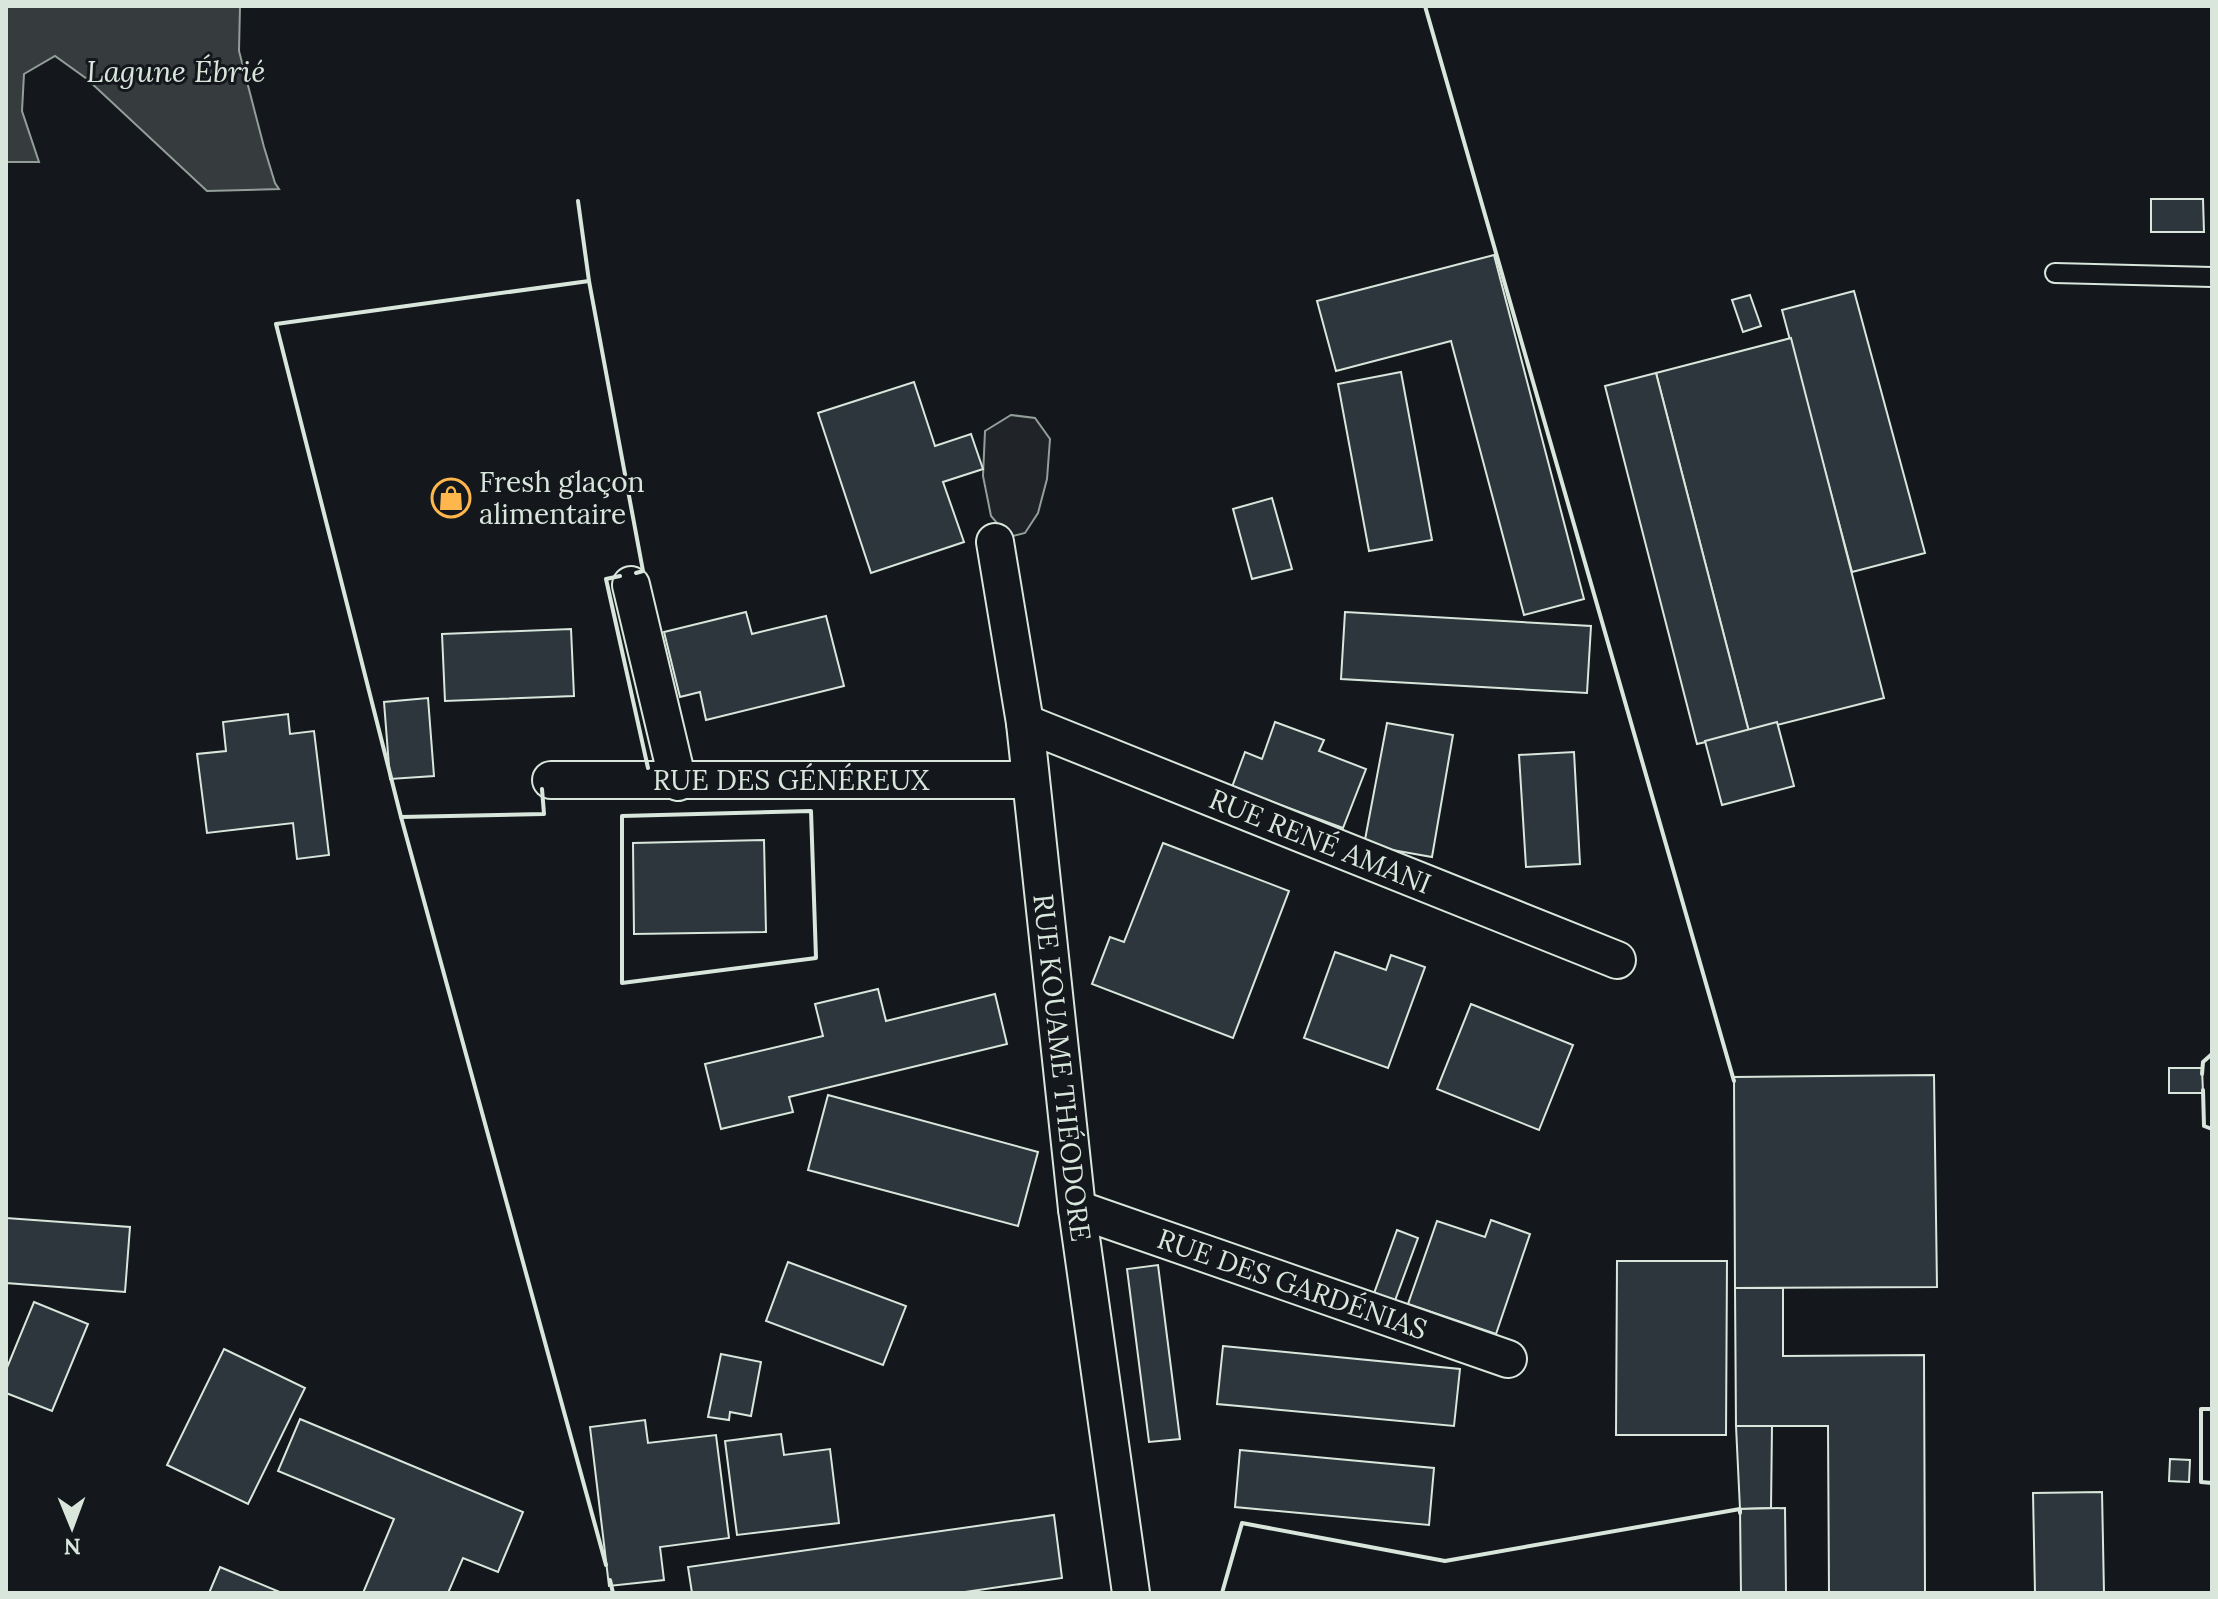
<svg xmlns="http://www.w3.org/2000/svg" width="2218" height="1599" viewBox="0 0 2218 1599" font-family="Lora,serif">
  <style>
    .green { fill: #202428; stroke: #939e99; stroke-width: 2 }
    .water { fill: #363b3e; stroke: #939e99; stroke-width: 2 }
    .building { fill: #2c363c; stroke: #d8e6dc; stroke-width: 2 }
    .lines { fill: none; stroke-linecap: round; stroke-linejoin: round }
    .lane-casing { stroke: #d8e6dc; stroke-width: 22 }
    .street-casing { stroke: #d8e6dc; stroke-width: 40 }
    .lane { stroke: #14181c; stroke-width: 18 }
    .street { stroke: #14181c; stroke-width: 36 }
    .wall { stroke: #d8e6dc; stroke-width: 4 }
    .labels { text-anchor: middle; stroke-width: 6; stroke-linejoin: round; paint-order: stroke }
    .poi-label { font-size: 28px; fill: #d8e6dc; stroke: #14181c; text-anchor: start }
    .street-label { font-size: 28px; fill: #d8e6dc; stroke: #14181c }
    .water-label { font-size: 30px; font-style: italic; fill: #d8e6dc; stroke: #14181c }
  </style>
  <rect width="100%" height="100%" fill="#14181c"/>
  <path class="green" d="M1011 415 1035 418 1050 439 1047 479 1038 513 1025 533 1009 537 991 516 983 476 985 431Z"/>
  <path class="water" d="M6 6H240L239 51 264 147 275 183 279 189 207 191 87 79 55 56 24 74 22 111 39 162H6Z"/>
  <g class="building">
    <path d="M2151 199H2203L2204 232H2151Z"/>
    <path d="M1494 255 1584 599 1524 615 1451 341 1336 371 1317 301Z"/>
    <path d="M1854 291 1925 553 1852 572 1782 310Z"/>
    <path d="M1750 295 1761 326 1743 332 1732 300Z"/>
    <path d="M1791 338 1884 698 1749 732 1656 373Z"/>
    <path d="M1401 372 1432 540 1369 551 1338 384Z"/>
    <path d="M1656 373 1749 732 1697 744 1605 386Z"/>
    <path d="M914 382 935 446 971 434 983 469 943 482 964 542 871 573 818 413Z"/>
    <path d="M1272 498 1292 569 1252 579 1233 509Z"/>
    <path d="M746 612 752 634 826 616 844 686 706 720 700 692 680 697 664 632Z"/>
    <path d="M1345 612 1591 626 1587 693 1341 679Z"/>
    <path d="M571 629 574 696 445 701 442 634Z"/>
    <path d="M428 698 434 776 390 779 384 702Z"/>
    <path d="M288 714 290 734 314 731 329 855 297 859 293 823 207 833 197 754 226 751 223 722Z"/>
    <path d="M1275 722 1324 740 1319 751 1366 769 1343 828 1232 787 1245 752 1262 759Z"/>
    <path d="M1777 722 1794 786 1722 805 1705 741Z"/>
    <path d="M1387 723 1453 735 1432 857 1364 845Z"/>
    <path d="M1574 752 1580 864 1526 867 1519 755Z"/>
    <path d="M764 840 766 932 634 934 633 843Z"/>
    <path d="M1163 843 1289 891 1233 1038 1092 984 1110 937 1124 942Z"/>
    <path d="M1335 952 1386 970 1391 955 1425 967 1388 1068 1304 1038Z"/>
    <path d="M878 989 886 1021 995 994 1007 1044 789 1097 793 1112 721 1129 705 1064 823 1036 815 1004Z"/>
    <path d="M1471 1004 1573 1045 1539 1130 1437 1089Z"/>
    <path d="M2169 1068H2202L2203 1093H2169Z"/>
    <path d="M1934 1075 1937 1287 1735 1288 1734 1077Z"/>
    <path d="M828 1095 1038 1152 1018 1226 808 1170Z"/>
    <path d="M6 1218 130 1227 125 1292 6 1283Z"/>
    <path d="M1491 1220 1530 1234 1496 1334 1408 1304 1437 1221 1485 1237Z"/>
    <path d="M1397 1230 1418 1238 1393 1306 1372 1299Z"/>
    <path d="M1617 1261H1727L1726 1435H1616Z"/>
    <path d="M788 1262 906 1306 883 1365 766 1321Z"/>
    <path d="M1158 1265 1180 1439 1149 1442 1127 1269Z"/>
    <path d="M1735 1288H1783V1356L1924 1355 1925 1593H1829L1828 1426H1736Z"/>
    <path d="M34 1302 88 1324 52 1411 6 1393V1370Z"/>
    <path d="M1223 1346 1460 1369 1454 1426 1217 1404Z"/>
    <path d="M224 1349 305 1388 248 1504 167 1465Z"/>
    <path d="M721 1354 761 1362 751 1416 730 1412 729 1420 708 1417Z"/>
    <path d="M300 1419 523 1512 498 1572 463 1558 448 1593H363L394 1519 278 1471Z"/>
    <path d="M645 1420 648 1443 716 1435 729 1538 660 1547 664 1580 609 1586 590 1427Z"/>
    <path d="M1736 1426H1772L1771 1508 1740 1509Z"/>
    <path d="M781 1434 784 1455 830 1449 839 1523 737 1535 725 1441Z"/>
    <path d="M1240 1450 1434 1468 1429 1525 1235 1507Z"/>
    <path d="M2170 1459 2190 1460 2189 1482 2169 1481Z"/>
    <path d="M2102 1492 2104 1593H2035L2033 1493Z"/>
    <path d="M1785 1508 1786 1593H1741L1740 1509Z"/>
    <path d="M1054 1515 1062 1578 958 1593H692L688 1567Z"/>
    <path d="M220 1567 282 1593H209Z"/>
  </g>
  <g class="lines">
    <g class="lane-casing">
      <path id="lane" d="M2055 273 2212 277"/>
    </g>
    <g class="street-casing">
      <g id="street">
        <path id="s1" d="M995 542 1025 723 1077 1209 1131 1593"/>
        <path d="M631 585 678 782"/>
        <path id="s2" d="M1025 723 1617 960"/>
        <path id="s3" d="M551 780H1030"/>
        <path id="s4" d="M1077 1209 1508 1359"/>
      </g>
    </g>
    <use href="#lane" class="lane"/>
    <use href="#street" class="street"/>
    <g class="wall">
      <path d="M1425 6 1734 1081"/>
      <path d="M578 201 589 281 643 571 636 573"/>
      <path d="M620 576 606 579 648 768"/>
      <path d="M542 789 544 814 401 817 276 324 589 281"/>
      <path d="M811 811 816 958 622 983V816Z"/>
      <path d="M401 817 606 1565"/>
      <path d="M2202 1074 2203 1062 2212 1054"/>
      <path d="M2203 1090 2204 1126 2212 1129"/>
      <path d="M2212 1409H2201V1482L2212 1483"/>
      <path d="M610 1580 613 1593"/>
      <path d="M1222 1593 1242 1523 1445 1561 1740 1509V1513"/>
    </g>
  </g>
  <defs>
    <g id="shop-ring" transform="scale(2)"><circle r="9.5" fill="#14181c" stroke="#ffb74d" stroke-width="1.5"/><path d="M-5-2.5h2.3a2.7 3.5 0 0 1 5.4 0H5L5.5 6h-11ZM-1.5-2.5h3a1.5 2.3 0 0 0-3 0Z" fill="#ffb74d"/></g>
  </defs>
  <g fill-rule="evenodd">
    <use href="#shop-ring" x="451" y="498"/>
  </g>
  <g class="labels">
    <g class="poi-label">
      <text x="479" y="492">Fresh glaçon<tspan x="479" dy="32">alimentaire</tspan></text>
    </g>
    <g class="street-label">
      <text dy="10" stroke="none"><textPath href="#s3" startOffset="240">RUE DES GÉNÉREUX</textPath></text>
      <text dy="10" stroke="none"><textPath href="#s2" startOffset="318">RUE RENÉ AMANI</textPath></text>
      <text dy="10" stroke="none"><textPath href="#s1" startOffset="530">RUE KOUAME THÉODORE</textPath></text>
      <text dy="10" stroke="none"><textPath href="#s4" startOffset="228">RUE DES GARDÉNIAS</textPath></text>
    </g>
    <g class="water-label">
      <text x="176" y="82">Lagune Ébrié</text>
    </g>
  </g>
  <rect width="2218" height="1599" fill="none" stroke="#d8e6dc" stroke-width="16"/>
  <g transform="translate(72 1527) rotate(179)" stroke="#14181c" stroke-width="6" paint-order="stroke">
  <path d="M0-6L14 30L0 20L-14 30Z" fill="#d8e6dc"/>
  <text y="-12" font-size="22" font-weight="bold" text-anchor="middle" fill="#d8e6dc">N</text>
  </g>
</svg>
